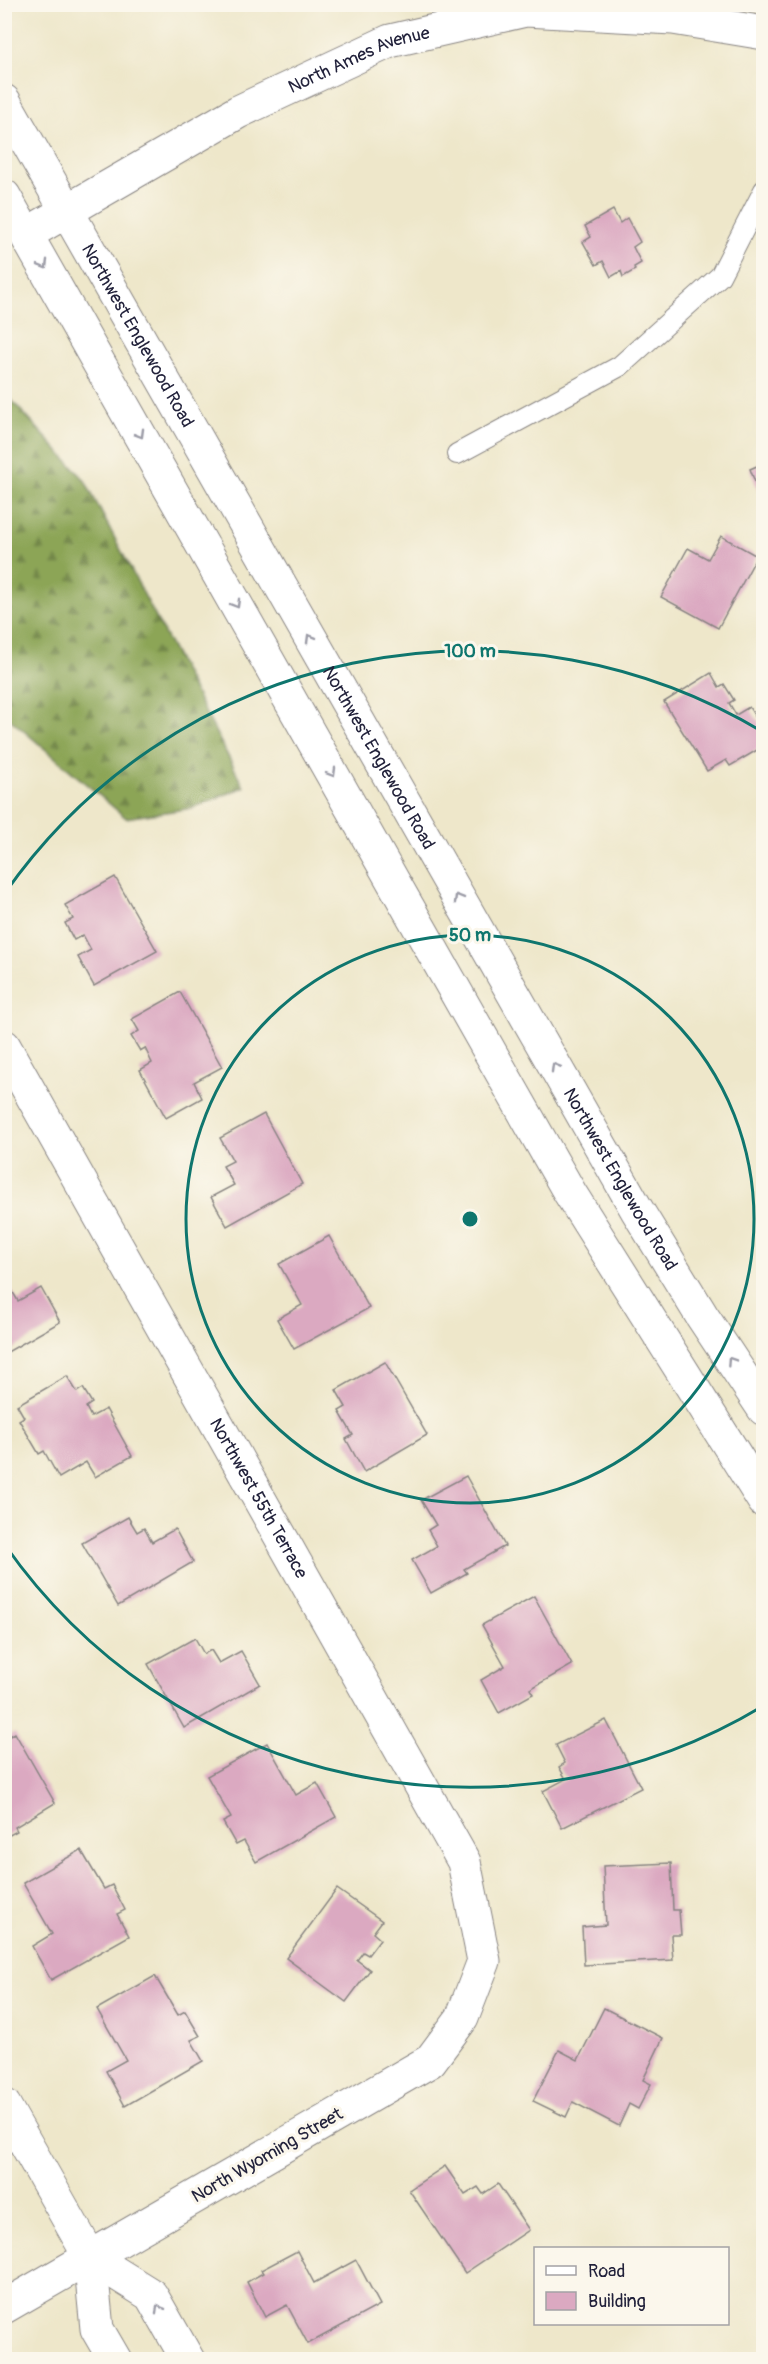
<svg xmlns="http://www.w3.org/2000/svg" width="768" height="2364" viewBox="0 0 768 2364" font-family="Pangolin,sans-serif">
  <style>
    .forest { fill: url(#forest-firs); stroke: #576448; stroke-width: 1.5 }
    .building { fill: #dba9c1 }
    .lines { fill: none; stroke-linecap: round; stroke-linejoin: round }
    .lane-casing { stroke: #888482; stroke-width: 22 }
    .street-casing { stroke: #888482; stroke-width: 35 }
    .secondary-casing { stroke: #888482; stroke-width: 35 }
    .lane { stroke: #fff; stroke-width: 20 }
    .street { stroke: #fff; stroke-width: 33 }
    .secondary { stroke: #fff; stroke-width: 33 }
    .oneway { stroke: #9c9ca7 }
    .ring { fill: none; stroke: #0f766e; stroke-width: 3 }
    .labels { text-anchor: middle; stroke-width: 6; stroke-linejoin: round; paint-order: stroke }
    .street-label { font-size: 18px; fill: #22223b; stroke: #fbf7ec }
    .centre { fill: #0f766e; stroke: #fbf7ec; stroke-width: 3 }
    .ring-label { font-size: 18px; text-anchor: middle; font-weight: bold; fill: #0f766e; stroke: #fbf7ec; stroke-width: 6; stroke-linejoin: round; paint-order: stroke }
  </style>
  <defs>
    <pattern id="forest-firs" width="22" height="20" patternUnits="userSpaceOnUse" patternTransform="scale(1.5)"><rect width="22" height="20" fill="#8ca556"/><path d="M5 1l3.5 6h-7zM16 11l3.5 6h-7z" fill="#728648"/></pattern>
  </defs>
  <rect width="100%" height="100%" fill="#fbf7ec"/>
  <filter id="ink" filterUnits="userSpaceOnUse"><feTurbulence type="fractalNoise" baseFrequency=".0167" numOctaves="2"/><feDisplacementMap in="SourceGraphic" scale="12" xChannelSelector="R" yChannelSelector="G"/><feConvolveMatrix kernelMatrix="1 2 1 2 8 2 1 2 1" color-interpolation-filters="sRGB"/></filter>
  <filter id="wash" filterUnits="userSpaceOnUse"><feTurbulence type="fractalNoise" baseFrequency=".008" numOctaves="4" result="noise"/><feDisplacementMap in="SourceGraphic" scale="24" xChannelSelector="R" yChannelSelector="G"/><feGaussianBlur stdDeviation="1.35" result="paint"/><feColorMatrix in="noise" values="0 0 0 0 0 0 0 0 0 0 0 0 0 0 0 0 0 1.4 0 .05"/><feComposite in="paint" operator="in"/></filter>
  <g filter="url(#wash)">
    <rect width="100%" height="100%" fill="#eee7ca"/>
    <path class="forest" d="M4 392 84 479 244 787 192 808 126 818 5 715Z"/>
    <g id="blocks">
      <g class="building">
        <path d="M613 210 620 223 627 218 640 242 633 247 641 263 634 267 635 270 623 277 621 271 611 277 603 261 596 265 583 242 591 237 585 226Z"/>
        <path d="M764 463V503H763L750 469Z"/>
        <path d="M721 536 757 556 718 628 661 597 688 548 708 559Z"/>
        <path d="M711 673 719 687 724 684 734 700 729 703 736 715 749 707 764 730V746L730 766 726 760 707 771 664 702Z"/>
        <path d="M115 877 157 951 94 986 78 957 91 950 83 935 74 940 65 923 73 919 65 905Z"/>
        <path d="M180 992 222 1067 194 1082 202 1098 166 1118 140 1070 152 1063 145 1048 140 1051 131 1036 139 1031 132 1019Z"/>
        <path d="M264 1114 302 1184 227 1226 211 1197 234 1185 223 1166 233 1161 220 1138Z"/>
        <path d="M329 1236 369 1308 294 1349 277 1319 302 1305 279 1264Z"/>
        <path d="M41 1288 60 1322 4 1354V1292L11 1289 18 1301Z"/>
        <path d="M385 1362 427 1435 364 1472 346 1439 353 1435 339 1411 346 1407 336 1390Z"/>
        <path d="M67 1376 77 1392 83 1388 92 1403 86 1407 91 1417 106 1409 132 1456 95 1477 86 1462 59 1478 44 1451 39 1454 19 1420 24 1417 17 1405Z"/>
        <path d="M466 1476 505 1546 464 1569 467 1573 431 1593 412 1560 437 1546 428 1530 436 1525 421 1500Z"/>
        <path d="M128 1517 137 1532 144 1528 152 1542 175 1529 193 1562 118 1606 82 1543Z"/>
        <path d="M534 1596 572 1665 530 1689 533 1694 499 1713 481 1680 505 1666 482 1625Z"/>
        <path d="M195 1638 204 1654 211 1650 219 1663 241 1651 260 1684 184 1728 148 1664Z"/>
        <path d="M606 1720 641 1788 562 1828 543 1791 566 1779 559 1767 565 1763 556 1745Z"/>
        <path d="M15 1733 55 1803 15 1827 17 1831 4 1838V1739Z"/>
        <path d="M267 1743 296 1795 317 1783 336 1817 256 1862 244 1841 236 1845 223 1822 231 1818 207 1776Z"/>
        <path d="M81 1850 104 1889 112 1885 125 1910 117 1914 129 1936 51 1980 32 1946 52 1934 23 1883Z"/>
        <path d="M671 1863 673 1910H679L681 1935H671L673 1960 584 1965 582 1927 606 1925 603 1866Z"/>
        <path d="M337 1889 382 1921 373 1933 380 1939 368 1955 363 1952 357 1960 370 1970 346 2002 286 1958Z"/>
        <path d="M155 1976 178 2015 185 2011 200 2036 191 2040 203 2061 125 2106 106 2071 126 2060 97 2009Z"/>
        <path d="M604 2008 663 2038 643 2080 651 2084 638 2109 629 2104 619 2126 573 2102 566 2117 533 2101 559 2050 578 2060Z"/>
        <path d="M445 2166 465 2195 478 2187 483 2194 498 2184 529 2230 465 2273 409 2190Z"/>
        <path d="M297 2251 314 2283 356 2260 380 2305 308 2344 287 2305 265 2317 247 2282 263 2273 261 2270Z"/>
      </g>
    </g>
  </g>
  <g filter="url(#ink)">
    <use href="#blocks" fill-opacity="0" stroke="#888482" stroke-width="1.5"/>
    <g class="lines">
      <g class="lane-casing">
        <path id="lane" d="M457 454 620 366 720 276 764 190"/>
      </g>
      <g class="street-casing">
        <g id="street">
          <path id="s1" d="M27 234 238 112 390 41 526 10 673 18 764 33"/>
          <path id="s2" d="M4 1046 464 1862 484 1961 462 2018 430 2061 4 2307"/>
          <path d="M4 2105 90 2257 97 2329 115 2360"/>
          <path d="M90 2257 151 2295 188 2360"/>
        </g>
      </g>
      <g class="secondary-casing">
        <g id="secondary">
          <path id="s3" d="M4 101 637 1210 702 1316 764 1409"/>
          <path d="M4 196 570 1193 764 1501"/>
        </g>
      </g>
      <use href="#lane" class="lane"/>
      <use href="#street" class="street"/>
      <use href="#secondary" class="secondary"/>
    </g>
    <defs><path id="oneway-chevron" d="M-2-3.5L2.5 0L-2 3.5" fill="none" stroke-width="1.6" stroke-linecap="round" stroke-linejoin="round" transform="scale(1.5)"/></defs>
    <g class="oneway">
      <use href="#oneway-chevron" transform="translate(44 265) rotate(60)"/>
      <use href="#oneway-chevron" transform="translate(140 434) rotate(60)"/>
      <use href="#oneway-chevron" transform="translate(236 604) rotate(60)"/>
      <use href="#oneway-chevron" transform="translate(310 638) rotate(-120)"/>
      <use href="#oneway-chevron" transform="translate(332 773) rotate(60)"/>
      <use href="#oneway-chevron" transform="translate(458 898) rotate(-120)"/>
      <use href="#oneway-chevron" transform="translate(555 1067) rotate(-120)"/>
      <use href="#oneway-chevron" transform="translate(731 1361) rotate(-124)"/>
      <use href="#oneway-chevron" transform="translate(159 2309) rotate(-120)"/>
    </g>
  </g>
  <g class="ring">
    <circle cx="470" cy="1219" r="284"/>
    <path d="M763 1706A568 568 0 0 1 5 1545M5 893A568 568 0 0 1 763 732"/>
  </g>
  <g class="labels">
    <g class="street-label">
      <text dy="6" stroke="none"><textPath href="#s1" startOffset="376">North Ames Avenue</textPath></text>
      <text dy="6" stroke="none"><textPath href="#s3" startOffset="270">Northwest Englewood Road</textPath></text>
      <text dy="6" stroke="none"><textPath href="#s3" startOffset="756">Northwest Englewood Road</textPath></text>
      <text dy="6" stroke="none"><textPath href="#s3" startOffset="1242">Northwest Englewood Road</textPath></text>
      <text dy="6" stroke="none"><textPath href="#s2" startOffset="519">Northwest 55th Terrace</textPath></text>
      <text transform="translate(267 2155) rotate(-30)" y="6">North Wyoming Street</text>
    </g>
  </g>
  <circle cx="470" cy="1219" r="9" class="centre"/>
  <g class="ring-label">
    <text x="470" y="657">100 m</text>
    <text x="470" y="941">50 m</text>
  </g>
  <rect width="768" height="2364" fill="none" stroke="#fbf7ec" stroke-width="24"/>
  <rect x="534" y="2247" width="195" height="78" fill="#fbf7ec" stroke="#a4a2a5" stroke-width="1.5"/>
  <rect x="546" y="2266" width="30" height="9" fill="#ffffff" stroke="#a4a2a5" stroke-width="1.5"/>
  <text x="588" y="2277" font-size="18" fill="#22223b">Road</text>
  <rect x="546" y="2292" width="30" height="18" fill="#dba9c1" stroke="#a4a2a5" stroke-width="1.5"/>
  <text x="588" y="2307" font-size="18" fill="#22223b">Building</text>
</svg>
